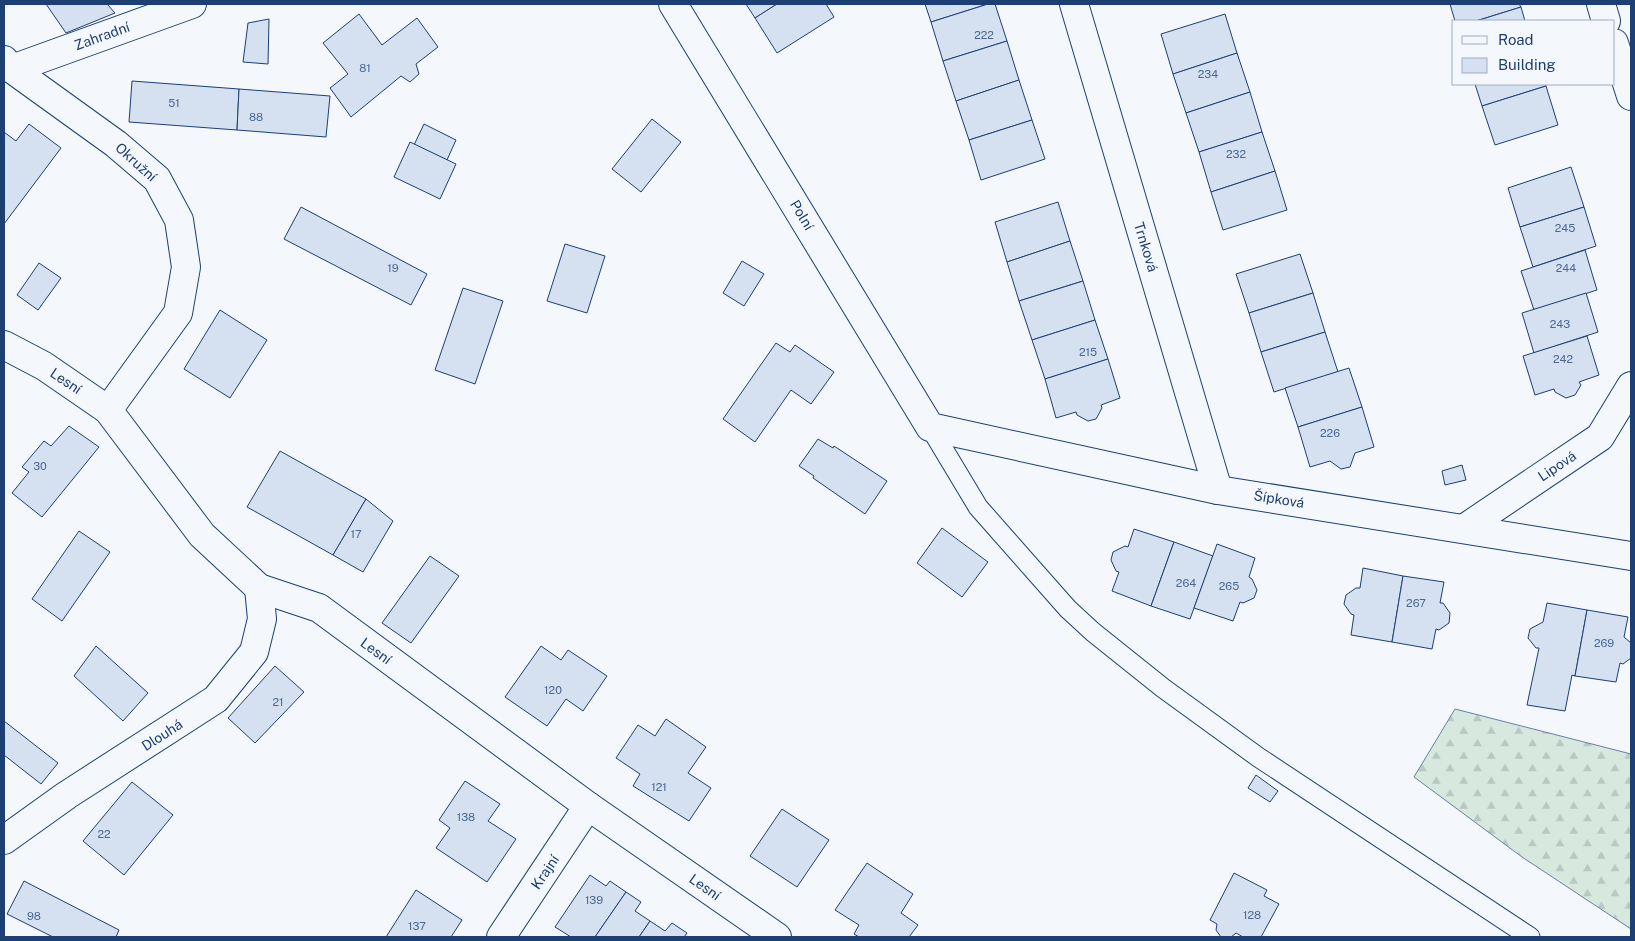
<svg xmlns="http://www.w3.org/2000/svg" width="1635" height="941" viewBox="0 0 1635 941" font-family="'Public Sans',sans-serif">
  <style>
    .forest { fill: url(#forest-firs); stroke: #687fa3 }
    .building { fill: #d5e0f0; stroke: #1d3f73 }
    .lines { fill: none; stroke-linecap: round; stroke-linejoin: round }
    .service-casing { stroke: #1d3f73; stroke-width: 21 }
    .minor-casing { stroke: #1d3f73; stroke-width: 30 }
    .service { stroke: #f4f7fb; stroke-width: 19 }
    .minor { stroke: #f4f7fb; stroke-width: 28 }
    .labels { text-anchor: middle; stroke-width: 4; stroke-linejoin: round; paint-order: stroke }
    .number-label { font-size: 11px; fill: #4b6792 }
    .street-label { font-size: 14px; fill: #1d3f73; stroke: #f4f7fb }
  </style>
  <defs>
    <pattern id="forest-firs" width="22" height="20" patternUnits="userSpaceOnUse" patternTransform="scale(1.25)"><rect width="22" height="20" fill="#d7e8df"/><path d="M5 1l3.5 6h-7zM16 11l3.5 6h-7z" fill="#b8c8c3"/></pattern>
  </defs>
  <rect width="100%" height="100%" fill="#f4f7fb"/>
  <path class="forest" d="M1455 709 1631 754V929L1522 857 1414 777Z"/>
  <g class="building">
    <path d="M46 4H107L115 13 66 33Z"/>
    <path d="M746 4H777L755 18Z"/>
    <path d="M777 4H826L834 17 777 53 755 18Z"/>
    <path d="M925 4H988L931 22Z"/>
    <path d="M988 4H995L1007 41 943 61 931 22Z"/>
    <path d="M1450 4H1519L1521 7 1476 21H1455Z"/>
    <path d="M1521 7 1525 21H1476Z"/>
    <path d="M359 14 382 45 417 18 438 47 416 64 419 74 410 82 401 76 351 117 330 88 348 74 323 43Z"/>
    <path d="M1225 14 1237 53 1173 74 1161 34Z"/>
    <path d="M269 19 268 64 243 62 248 23Z"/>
    <path d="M1007 41 1019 80 956 101 943 61Z"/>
    <path d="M1237 53 1250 92 1186 113 1173 74Z"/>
    <path d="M1019 80 1032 120 969 140 956 101Z"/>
    <path d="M132 81 239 89 237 130 129 122Z"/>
    <path d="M1475 84H1545L1546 86 1482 106Z"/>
    <path d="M1546 86 1558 125 1495 145 1482 106Z"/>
    <path d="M239 89 330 96 326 137 237 130Z"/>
    <path d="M1250 92 1262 132 1199 152 1186 113Z"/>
    <path d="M652 119 681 142 641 192 612 169Z"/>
    <path d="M1032 120 1045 159 981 180 969 140Z"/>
    <path d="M29 124 61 148 4 224V132L16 141Z"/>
    <path d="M424 124 456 140 447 160 414 145Z"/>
    <path d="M1262 132 1275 171 1211 192 1199 152Z"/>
    <path d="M410 142 456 164 440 199 394 177Z"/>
    <path d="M1571 167 1584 207 1520 227 1508 188Z"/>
    <path d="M1275 171 1287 210 1223 230 1211 192Z"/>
    <path d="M1058 202 1070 241 1007 262 995 222Z"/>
    <path d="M301 207 427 274 411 305 284 239Z"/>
    <path d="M1584 207 1596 246 1533 267 1520 227Z"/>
    <path d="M1070 241 1083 281 1019 301 1007 262Z"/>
    <path d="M565 244 605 256 587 313 547 301Z"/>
    <path d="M1585 250 1597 290 1534 310 1521 271Z"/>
    <path d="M1300 254 1313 293 1249 313 1236 274Z"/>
    <path d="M742 261 764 274 744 306 723 293Z"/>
    <path d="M39 263 61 278 38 310 17 295Z"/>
    <path d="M1083 281 1095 320 1032 340 1019 301Z"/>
    <path d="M463 288 503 301 475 384 435 370Z"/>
    <path d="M1313 293 1325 332 1261 352 1249 313Z"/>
    <path d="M1586 293 1598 332 1534 353 1522 313Z"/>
    <path d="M220 310 267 340 230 398 184 369Z"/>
    <path d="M1095 320 1108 359 1045 379 1032 340Z"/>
    <path d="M1325 332 1338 372 1274 392 1261 352Z"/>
    <path d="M1587 336 1599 375 1579 382 1581 385 1575 395 1566 398 1555 392 1554 389 1535 395 1523 356Z"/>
    <path d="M776 343 790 352 795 345 834 372 811 404 791 390 755 442 723 419Z"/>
    <path d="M1108 359 1120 398 1101 405 1102 408 1096 419 1088 421 1077 415 1076 412 1056 418 1045 379Z"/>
    <path d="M1349 368 1362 407 1298 427 1285 388Z"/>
    <path d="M1362 407 1374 447 1355 453 1350 467 1341 469 1330 461 1310 467 1298 427Z"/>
    <path d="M69 426 99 447 42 517 12 493 29 472 22 467 44 441 51 446Z"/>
    <path d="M818 439 833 448 834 446 887 481 865 514 813 478 814 476 799 466Z"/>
    <path d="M280 451 366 499 333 555 247 507Z"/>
    <path d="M1462 465 1466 480 1445 485 1442 471Z"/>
    <path d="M366 499 393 521 363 572 333 555Z"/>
    <path d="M942 528 988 562 962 597 917 563Z"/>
    <path d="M1134 529 1174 542 1151 606 1112 591 1119 572 1116 571 1111 560 1113 552 1125 546 1128 547Z"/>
    <path d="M79 531 110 552 62 621 32 599Z"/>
    <path d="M1174 542 1213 556 1190 619 1151 606Z"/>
    <path d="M1217 544 1255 558 1249 577 1252 579 1257 590 1254 598 1243 603 1240 602 1233 621 1194 608Z"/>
    <path d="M430 556 459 576 411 643 382 623Z"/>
    <path d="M1363 568 1403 576 1392 642 1351 635 1354 615 1351 614 1344 604 1346 595 1356 588H1360Z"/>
    <path d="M1403 576 1444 582 1440 603H1443L1450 613 1449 623 1439 630 1436 629 1432 649 1392 642Z"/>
    <path d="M1547 603 1587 610 1575 676 1572 675 1565 711 1527 705 1539 648H1536L1528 638 1530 629 1543 622Z"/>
    <path d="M1587 610 1628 617 1624 637 1631 643V658L1623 664 1620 663 1616 682 1575 676Z"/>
    <path d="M96 646 148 693 123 721 74 676Z"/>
    <path d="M541 646 561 660 568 650 607 676 583 711 566 699 547 726 505 697Z"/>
    <path d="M275 666 304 692 255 743 228 718Z"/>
    <path d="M666 719 706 747 688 773 711 788 689 821 633 786 640 774 616 758 638 725 655 736Z"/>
    <path d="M4 721 58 763 41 784 4 755Z"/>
    <path d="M1256 775 1278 791 1270 802 1248 788Z"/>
    <path d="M465 781 500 804 488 821 516 839 487 882 436 848 450 828 439 820Z"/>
    <path d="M132 782 173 815 124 875 83 841Z"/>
    <path d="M782 809 829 840 797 887 750 856Z"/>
    <path d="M867 863 913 894 901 913 918 925 909 937H859L854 934 859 925 835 910Z"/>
    <path d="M1234 873 1267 890 1264 896 1279 904 1261 937H1243L1236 933 1231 937H1221L1216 930 1217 924 1210 920Z"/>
    <path d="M590 875 606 886 610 881 626 892 595 937H571L555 927Z"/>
    <path d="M24 881 119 930 116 937H53L7 914Z"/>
    <path d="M416 890 462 920 451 937H386Z"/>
    <path d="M626 892 641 902 635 911 650 921 639 937H595Z"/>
    <path d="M650 921 665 931 672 923 687 933 684 937H639Z"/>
  </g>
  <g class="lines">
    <g class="service-casing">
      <path id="service" d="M930 427 978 507 1068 609 1093 632 1163 688 1258 757 1530 937"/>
    </g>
    <g class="minor-casing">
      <g id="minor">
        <path d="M673 4 930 427 1218 490 1631 556"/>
        <path d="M1074 4 1218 490"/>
        <path d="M1601 4 1606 21"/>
        <path d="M1614 43 1631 96"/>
        <path d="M4 60 12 69 116 144 157 179 179 220 186 267 178 313 108 410"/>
        <path d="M12 69 192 4"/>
        <path d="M4 345 44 366 108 410 202 535 259 588 319 608 588 806 777 937"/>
        <path d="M1465 528 1600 437 1631 386"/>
        <path d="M4 840 67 795 216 699 254 652 262 619 259 588"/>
        <path d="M501 937 588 806"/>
      </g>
    </g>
    <use href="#service" class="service"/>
    <use href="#minor" class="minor"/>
  </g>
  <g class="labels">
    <g class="number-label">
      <text x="984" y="39">222</text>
      <text x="365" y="72">81</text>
      <text x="1208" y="78">234</text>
      <text x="174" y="107">51</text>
      <text x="256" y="121">88</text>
      <text x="1236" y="158">232</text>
      <text x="1565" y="232">245</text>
      <text x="393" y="272">19</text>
      <text x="1566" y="272">244</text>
      <text x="1560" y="328">243</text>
      <text x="1088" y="356">215</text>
      <text x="1563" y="363">242</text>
      <text x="1330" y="437">226</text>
      <text x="40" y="470">30</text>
      <text x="356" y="538">17</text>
      <text x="1186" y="587">264</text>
      <text x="1229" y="590">265</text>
      <text x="1416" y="607">267</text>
      <text x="1604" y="647">269</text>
      <text x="553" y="694">120</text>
      <text x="278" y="706">21</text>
      <text x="659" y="791">121</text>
      <text x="466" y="821">138</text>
      <text x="104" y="838">22</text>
      <text x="594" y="904">139</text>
      <text x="1252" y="919">128</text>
      <text x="34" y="920">98</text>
      <text x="417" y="930">137</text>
    </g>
    <g class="street-label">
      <text transform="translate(102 36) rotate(-20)" y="5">Zahradní</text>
      <text transform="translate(136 162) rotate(42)" y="5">Okružní</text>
      <text transform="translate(802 215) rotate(59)" y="5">Polní</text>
      <text transform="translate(1146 247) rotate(73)" y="5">Trnková</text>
      <text transform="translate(66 381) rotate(34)" y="5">Lesní</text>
      <text transform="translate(1557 466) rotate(-34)" y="5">Lipová</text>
      <text transform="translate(1279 499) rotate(9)" y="5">Šípková</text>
      <text transform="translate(376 651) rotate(36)" y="5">Lesní</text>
      <text transform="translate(162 735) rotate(-33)" y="5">Dlouhá</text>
      <text transform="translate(545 872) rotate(-56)" y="5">Krajní</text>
      <text transform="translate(705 887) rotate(35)" y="5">Lesní</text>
    </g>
  </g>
  <rect width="1635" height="941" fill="none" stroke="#1d3f73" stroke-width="10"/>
  <rect x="1452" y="20" width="162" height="65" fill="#f4f7fb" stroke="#9eadc5"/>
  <rect x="1462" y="36" width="25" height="8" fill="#f4f7fb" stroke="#9eadc5"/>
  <text x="1498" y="45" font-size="15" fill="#1d3f73">Road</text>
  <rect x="1462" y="58" width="25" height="15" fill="#d5e0f0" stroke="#9eadc5"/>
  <text x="1498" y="70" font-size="15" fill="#1d3f73">Building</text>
</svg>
